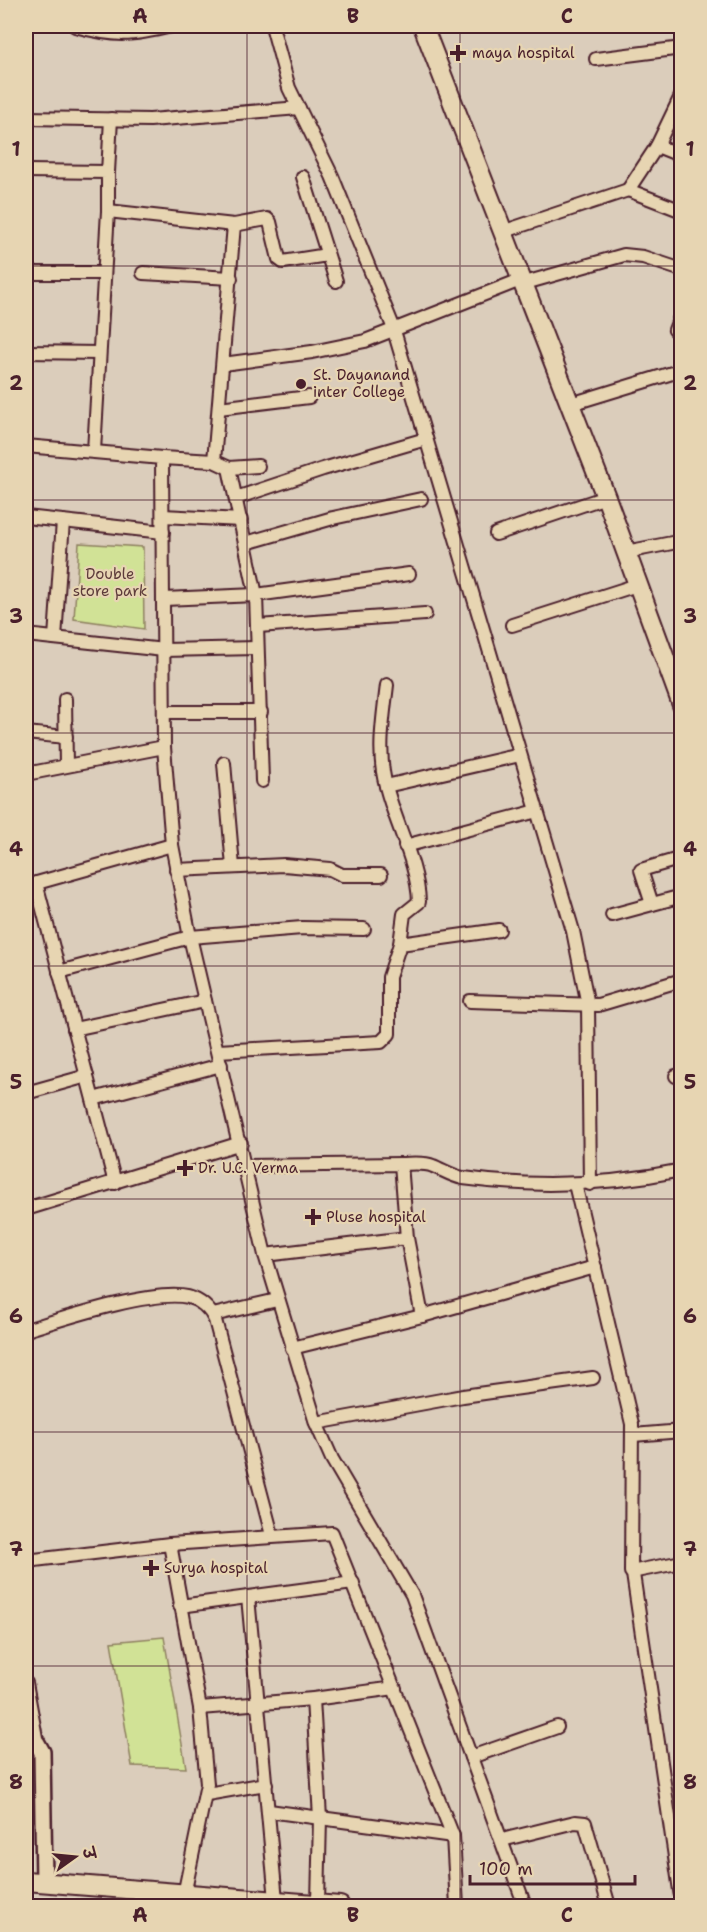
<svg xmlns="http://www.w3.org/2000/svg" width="707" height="1932" viewBox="0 0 707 1932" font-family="'Shantell Sans','Playpen Sans Deva',sans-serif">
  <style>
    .green { fill: #d1e296; stroke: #8e8060; stroke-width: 1.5 }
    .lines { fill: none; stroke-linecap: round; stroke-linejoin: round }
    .minor-casing { stroke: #4a1f2b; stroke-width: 16 }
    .tertiary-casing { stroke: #4a1f2b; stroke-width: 20 }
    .secondary-casing { stroke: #4a1f2b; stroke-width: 22 }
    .minor { stroke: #e7d5b2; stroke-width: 12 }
    .tertiary { stroke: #e7d5b2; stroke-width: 15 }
    .secondary { stroke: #e7d5b2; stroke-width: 18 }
    .grid { fill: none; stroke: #4a1f2b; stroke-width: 1.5; stroke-opacity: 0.55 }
    .poi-dot { fill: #4a1f2b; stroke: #e7d5b2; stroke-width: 2 }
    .labels { text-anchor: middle; stroke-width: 4.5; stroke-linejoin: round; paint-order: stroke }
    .poi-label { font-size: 15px; fill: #4a1f2b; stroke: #e7d5b2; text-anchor: start }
    .park-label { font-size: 15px; fill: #5e3c3b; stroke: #e7d5b2 }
    .neatline { fill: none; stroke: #4a1f2b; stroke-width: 2 }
    .grid-label { font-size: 20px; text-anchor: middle; font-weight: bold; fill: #4a1f2b }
  </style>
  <rect width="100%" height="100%" fill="#dbcdbb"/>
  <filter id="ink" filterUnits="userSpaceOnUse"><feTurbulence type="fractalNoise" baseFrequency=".0167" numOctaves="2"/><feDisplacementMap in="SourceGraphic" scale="12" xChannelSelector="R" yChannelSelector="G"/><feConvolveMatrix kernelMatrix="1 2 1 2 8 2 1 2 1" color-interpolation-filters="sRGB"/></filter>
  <g filter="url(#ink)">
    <g class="green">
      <path d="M79 543 143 547 144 629 74 619Z"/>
      <path d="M164 1637 186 1768 132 1766 111 1642Z"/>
    </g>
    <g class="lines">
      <g class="minor-casing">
        <g id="minor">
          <path d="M75 26C116 37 131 36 172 26"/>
          <path d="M272 26 289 88 332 176 392 324 573 931 588 1005 590 1184"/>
          <path d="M596 59 682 48"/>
          <path d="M682 94 657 146 628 190 682 211"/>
          <path d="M26 118 150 120 299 108"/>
          <path d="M657 146 682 156"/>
          <path d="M26 171 108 172V211"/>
          <path d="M108 172 111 119"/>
          <path d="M303 177 336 281"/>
          <path d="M505 231 628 190"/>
          <path d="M26 273H104"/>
          <path d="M143 273 231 278"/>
          <path d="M525 283 624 255 643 257 682 270"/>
          <path d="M682 312 675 330 682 335"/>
          <path d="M26 352 99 353"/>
          <path d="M223 364 312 352 365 341 523 279"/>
          <path d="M571 404 682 370"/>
          <path d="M219 408 309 397"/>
          <path d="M26 446 162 458 164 747 172 845 190 937 265 1255 316 1423 332 1459 412 1595 525 1906"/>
          <path d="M94 451 108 211 234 225 267 219 270 222 279 259 283 262 327 255"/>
          <path d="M162 458 214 461 229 468 258 466"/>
          <path d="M214 461 234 225"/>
          <path d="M229 468 256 595 262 781"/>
          <path d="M236 498 323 469 426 439"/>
          <path d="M163 516 241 520"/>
          <path d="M26 517 163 532"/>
          <path d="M496 534 606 497"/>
          <path d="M246 543 333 518 421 499"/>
          <path d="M626 552 682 541"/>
          <path d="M164 599 256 595 409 574"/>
          <path d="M512 625 637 585"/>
          <path d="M258 626 425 614"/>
          <path d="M26 635 164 650 257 648"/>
          <path d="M55 638 63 521"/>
          <path d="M65 699 66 765"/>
          <path d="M165 712H261"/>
          <path d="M26 733 66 737"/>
          <path d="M224 763 233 867"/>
          <path d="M26 774 164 747"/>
          <path d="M386 786 520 755"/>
          <path d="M405 846 537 811"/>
          <path d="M176 870 284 865 330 869 342 875H381"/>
          <path d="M36 883 115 1183"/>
          <path d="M26 886 172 845"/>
          <path d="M652 904 641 870 682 858"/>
          <path d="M612 915 682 896"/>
          <path d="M400 944 499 930"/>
          <path d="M59 972 190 937 302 928 364 929"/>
          <path d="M470 1001 598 1005 682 980"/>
          <path d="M74 1029 205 1001"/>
          <path d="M218 1051 381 1042 389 1034V977L400 944 404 914 419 902C418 864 395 823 386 786 377 753 383 720 387 685"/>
          <path d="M676 1076 682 1075"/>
          <path d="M26 1093 87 1076"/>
          <path d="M93 1099 221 1065"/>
          <path d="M401 1164C411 1164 424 1162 433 1166 443 1170 452 1176 463 1178 536 1188 610 1185 682 1170"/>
          <path d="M245 1166 401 1164 407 1238 422 1316"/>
          <path d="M575 1184 632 1424 631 1572 682 1562"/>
          <path d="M26 1209 241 1143"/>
          <path d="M265 1255 407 1238"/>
          <path d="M213 1315 277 1300"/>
          <path d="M26 1330C62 1319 153 1289 188 1297 200 1300 210 1309 215 1320L272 1535"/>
          <path d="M292 1348 422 1316 595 1267"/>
          <path d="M316 1423 463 1396 593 1378"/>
          <path d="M633 1435 682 1431"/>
          <path d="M170 1544 200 1708 207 1784 184 1895"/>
          <path d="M26 1561 170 1544 332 1533 453 1836 457 1906"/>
          <path d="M633 1574 682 1904"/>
          <path d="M248 1597 276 1900"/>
          <path d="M180 1606 353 1583"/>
          <path d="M26 1683 37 1743"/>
          <path d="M313 1699 320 1818 318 1903"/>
          <path d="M200 1708 313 1699 395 1688"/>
          <path d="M471 1757 557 1727"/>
          <path d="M207 1794 266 1784"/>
          <path d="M269 1811 453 1836"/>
          <path d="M502 1840 575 1822 585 1823 609 1906"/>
        </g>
      </g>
      <g class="tertiary-casing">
        <path id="tertiary" d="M26 1742 37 1743 42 1752 44 1882"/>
      </g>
      <g class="secondary-casing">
        <g id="secondary">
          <path d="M423 26 606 497 682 705"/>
          <path d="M26 1881 340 1906"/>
        </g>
      </g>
      <use href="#minor" class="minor"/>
      <use href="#tertiary" class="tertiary"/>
      <use href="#secondary" class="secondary"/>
    </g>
  </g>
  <path class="grid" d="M247 26V1906M460 26V1906M26 266H682M26 500H682M26 733H682M26 966H682M26 1199H682M26 1432H682M26 1666H682"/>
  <g class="poi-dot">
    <path d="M455 44h6v6h6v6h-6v6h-6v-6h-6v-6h6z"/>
    <circle cx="301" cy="384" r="6"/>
    <path d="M182 1159h6v6h6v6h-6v6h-6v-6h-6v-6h6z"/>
    <path d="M310 1208h6v6h6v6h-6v6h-6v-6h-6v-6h6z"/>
    <path d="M148 1559h6v6h6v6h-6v6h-6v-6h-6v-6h6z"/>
  </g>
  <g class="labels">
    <g class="poi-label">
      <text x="472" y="58">maya hospital</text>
      <text x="313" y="380">St. Dayanand<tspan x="313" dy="17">inter College</tspan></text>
      <text x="198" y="1173">Dr. U.C. Verma</text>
      <text x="326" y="1222">Pluse hospital</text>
      <text x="164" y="1573">Surya hospital</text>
    </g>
    <g class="park-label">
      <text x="110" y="579">Double<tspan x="110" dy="17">store park</tspan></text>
    </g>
  </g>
  <rect width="707" height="1932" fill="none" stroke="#e7d5b2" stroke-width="66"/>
  <g transform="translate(75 1857) rotate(75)" stroke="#e7d5b2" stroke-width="4.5" paint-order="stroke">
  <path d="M0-4.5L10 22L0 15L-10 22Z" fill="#4a1f2b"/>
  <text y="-9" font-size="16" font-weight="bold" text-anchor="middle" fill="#4a1f2b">उ</text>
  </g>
  <path d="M470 1875v9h165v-9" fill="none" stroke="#4a1f2b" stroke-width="3"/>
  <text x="479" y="1875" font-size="18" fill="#4a1f2b" stroke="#e7d5b2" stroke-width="4.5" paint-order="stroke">100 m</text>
  <rect x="33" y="33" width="641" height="1866" class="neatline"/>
  <g class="grid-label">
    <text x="140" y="23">A</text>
    <text x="353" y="23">B</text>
    <text x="567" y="23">C</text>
    <text x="16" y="156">1</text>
    <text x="690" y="156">1</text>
    <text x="16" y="390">2</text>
    <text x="690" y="390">2</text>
    <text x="16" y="623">3</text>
    <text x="690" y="623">3</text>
    <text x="16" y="856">4</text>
    <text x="690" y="856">4</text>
    <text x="16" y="1089">5</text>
    <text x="690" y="1089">5</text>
    <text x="16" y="1323">6</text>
    <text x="690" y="1323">6</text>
    <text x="16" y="1556">7</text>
    <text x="690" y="1556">7</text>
    <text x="16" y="1789">8</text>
    <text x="690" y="1789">8</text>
    <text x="140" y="1922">A</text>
    <text x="353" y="1922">B</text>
    <text x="567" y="1922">C</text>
  </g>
</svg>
